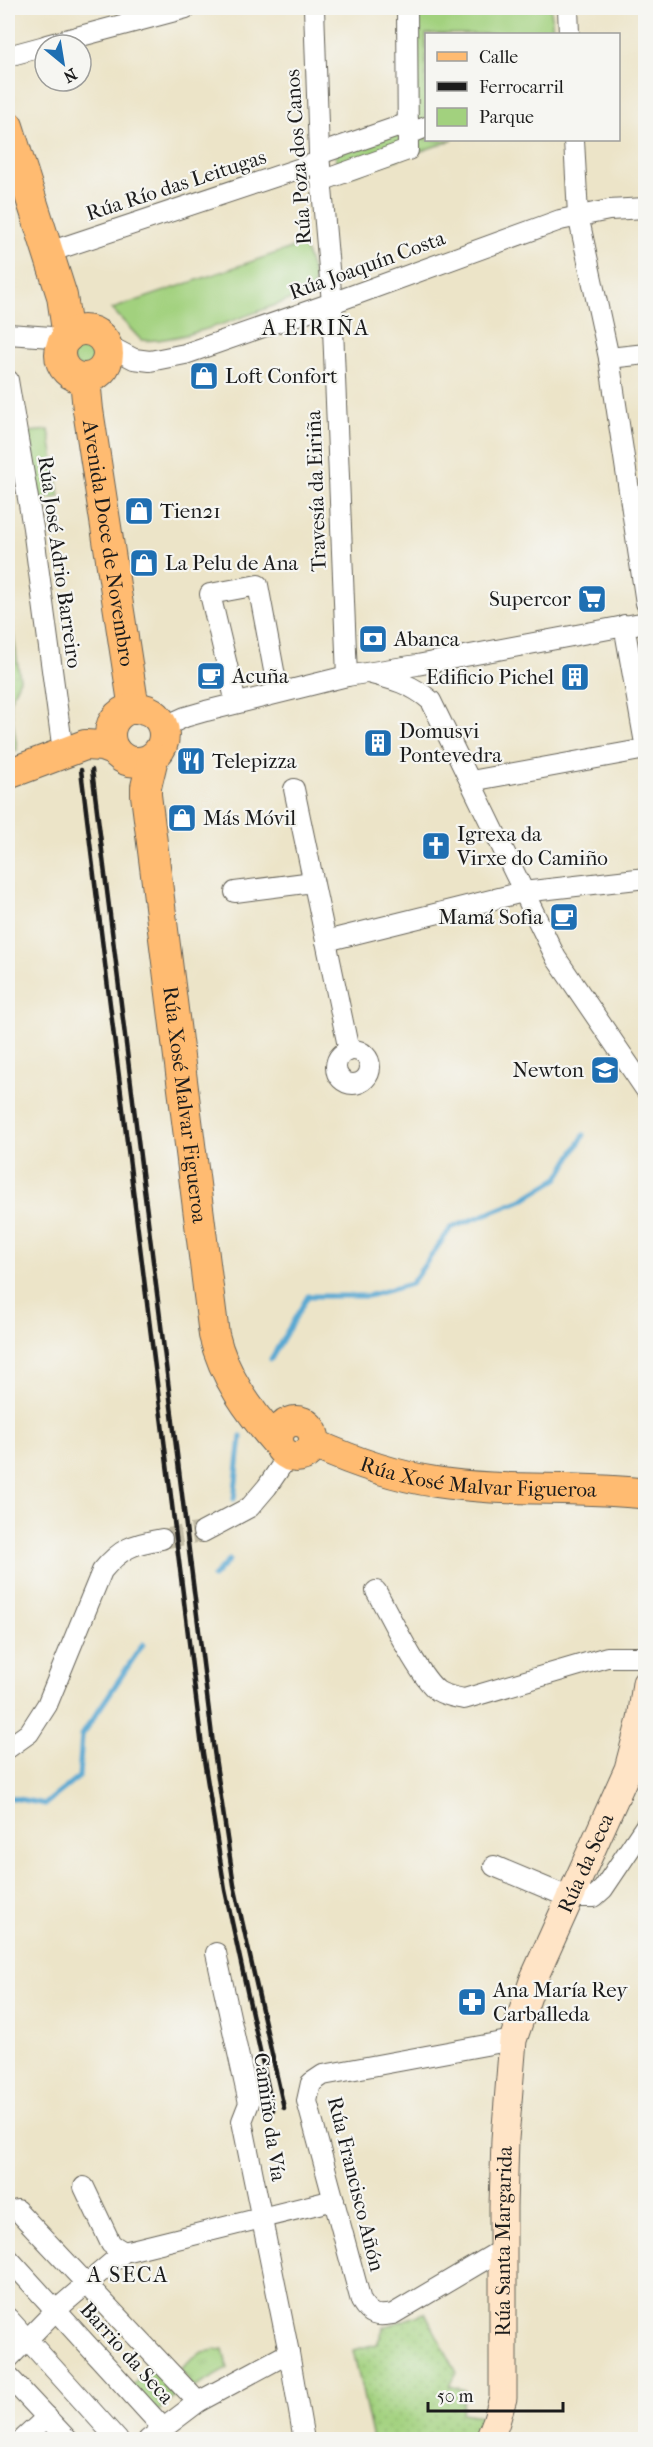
<svg xmlns="http://www.w3.org/2000/svg" width="653" height="2447" viewBox="0 0 653 2447" font-family="'IM FELL French Canon',serif">
  <style>
    .grass { fill: url(#grass-tufts); stroke: #5f764d; stroke-width: 1.5 }
    .park { fill: #a2d17e; stroke: #5f764d; stroke-width: 1.5 }
    .garden { fill: url(#garden-dots); stroke: #5f764d; stroke-width: 1.5 }
    .lines { fill: none; stroke-linecap: round; stroke-linejoin: round }
    .stream { stroke: #58a8d2; stroke-width: 5 }
    .street-tunnel { stroke: #c2bca6; stroke-width: 20; stroke-dasharray: 20 10; stroke-linecap: butt }
    .street-casing { stroke: #656258; stroke-width: 22 }
    .secondary-casing { stroke: #656258; stroke-width: 29 }
    .primary-casing { stroke: #656258; stroke-width: 32 }
    .street { stroke: #fff; stroke-width: 20 }
    .secondary { stroke: #ffe4c6; stroke-width: 27 }
    .primary { stroke: #ffbb71; stroke-width: 30 }
    .rail { stroke: #1c1c1c; stroke-width: 4.5 }
    .labels { text-anchor: middle; stroke-width: 4.5; stroke-linejoin: round; paint-order: stroke }
    .street-label { font-size: 21px; fill: #1c1c1c; stroke: #f6f6f2 }
    .poi-label { font-size: 21px; fill: #1c1c1c; stroke: #f6f6f2; text-anchor: start }
    .neighbourhood-label { font-size: 22px; letter-spacing: 1.5px; fill: #1c1c1c; stroke: #f6f6f2 }
  </style>
  <defs>
    <pattern id="grass-tufts" width="24" height="20" patternUnits="userSpaceOnUse" patternTransform="scale(1.5)"><rect width="24" height="20" fill="#a2d17e"/><path d="M3 7l-1-3M5 7V3M7 7l1-3M15 17l-1-3M17 17v-4M19 17l1-3" fill="none" stroke="#8bb36c"/></pattern>
    <pattern id="garden-dots" width="8" height="8" patternUnits="userSpaceOnUse" patternTransform="scale(1.5)"><rect width="8" height="8" fill="#a2d17e"/><path d="M2 2h.1M6 6h.1" fill="none" stroke="#8bb36c" stroke-width="1.8" stroke-linecap="round"/></pattern>
  </defs>
  <rect width="100%" height="100%" fill="#f6f6f2"/>
  <filter id="ink" filterUnits="userSpaceOnUse"><feTurbulence type="fractalNoise" baseFrequency=".0167" numOctaves="2"/><feDisplacementMap in="SourceGraphic" scale="12" xChannelSelector="R" yChannelSelector="G"/><feConvolveMatrix kernelMatrix="1 2 1 2 8 2 1 2 1" color-interpolation-filters="sRGB"/></filter>
  <filter id="wash" filterUnits="userSpaceOnUse"><feTurbulence type="fractalNoise" baseFrequency=".008" numOctaves="4" result="noise"/><feDisplacementMap in="SourceGraphic" scale="24" xChannelSelector="R" yChannelSelector="G"/><feGaussianBlur stdDeviation="1.35" result="paint"/><feColorMatrix in="noise" values="0 0 0 0 0 0 0 0 0 0 0 0 0 0 0 0 0 1.4 0 .05"/><feComposite in="paint" operator="in"/></filter>
  <g filter="url(#wash)">
    <rect width="100%" height="100%" fill="#ece4c8"/>
    <g class="grass">
      <circle cx="85" cy="354" r="14"/>
      <path d="M223 2349 228 2369 194 2388 180 2369 202 2352Z"/>
      <path d="M157 2364 180 2391 156 2413 132 2386Z"/>
    </g>
    <g class="park">
      <path d="M404 8H551L553 34H426V140H453L338 180 334 140 394 122 406 103Z"/>
      <path d="M300 245 305 248 315 280 311 292C270 306 180 345 141 340L112 309Z"/>
      <path d="M49 430 60 497 40 499 29 432Z"/>
    </g>
    <g class="garden">
      <path d="M8 600 20 679 10 701 17 750 8 753Z"/>
      <path d="M425 2313 457 2373 450 2386 465 2390 462 2413 488 2417 473 2439H373L353 2350 377 2344 384 2327Z"/>
    </g>
    <g class="lines">
      <g class="stream">
        <path d="M271 1359 308 1296H368L411 1284 451 1228 522 1200 558 1178 584 1135"/>
        <path d="M234 1499 241 1437"/>
        <path d="M213 1577 229 1560"/>
        <path d="M8 1797 45 1804 79 1777 82 1735 143 1644"/>
      </g>
    </g>
  </g>
  <g filter="url(#ink)">
    <g class="lines">
      <path class="street-tunnel" d="M162 1539 203 1532"/>
      <g class="street-casing">
        <g id="street">
          <path d="M314 8 319 154 332 303 347 676"/>
          <path d="M568 8 569 34"/>
          <path d="M47 45 186 8"/>
          <path d="M8 56 45 46"/>
          <path d="M409 134 426 127"/>
          <path d="M574 140 578 215 609 358 646 603"/>
          <path d="M319 154 409 123"/>
          <path d="M321 181 408 150 407 8"/>
          <path d="M46 253 319 162"/>
          <path d="M8 334 66 338"/>
          <path d="M107 345 134 359 150 361 185 354 332 303 560 220 609 210 646 208"/>
          <path d="M609 358 646 354"/>
          <path d="M8 380 33 528 63 752"/>
          <path d="M368 673C392 679 412 684 431 701L556 958 646 1090"/>
          <path d="M236 703 210 594 258 585 278 692"/>
          <path d="M163 727 185 717 206 711 347 676 417 665 646 622"/>
          <path d="M471 781 646 749 624 625"/>
          <path d="M294 789 326 941"/>
          <path d="M235 892 313 882"/>
          <circle cx="353" cy="1067" r="17"/>
          <path d="M349 1051 326 941 523 892 646 878"/>
          <path d="M203 1532 250 1507 267 1487 288 1456"/>
          <path d="M376 1591C389 1614 419 1677 438 1691 446 1696 455 1697 464 1699L607 1657H646"/>
          <path d="M8 1748 29 1733 47 1705 102 1571C121 1548 133 1544 162 1539"/>
          <path d="M494 1866 568 1897H594L603 1889 646 1825"/>
          <path d="M84 2187 111 2244 124 2252"/>
          <path d="M17 2210 198 2402"/>
          <path d="M503 2249 393 2314C377 2317 370 2316 361 2301L307 2101 311 2083 323 2075 513 2040"/>
          <path d="M8 2258 163 2428"/>
          <path d="M8 2318 118 2440"/>
          <path d="M289 2353 304 2440"/>
          <path d="M8 2359 56 2310 124 2252 334 2200"/>
          <path d="M8 2376 68 2440"/>
          <path d="M22 2440 47 2417"/>
          <path d="M148 2440 198 2402 289 2353 242 2121 249 2103 216 1953"/>
        </g>
      </g>
      <g class="secondary-casing">
        <g id="secondary">
          <path id="s1" d="M489 2440 496 2422 503 2398V2206L505 2139 513 2040 534 1978 628 1769 641 1720 646 1683"/>
        </g>
      </g>
      <g class="primary-casing">
        <g id="primary">
          <path d="M8 126 62 296 68 337"/>
          <circle cx="84" cy="354" r="24"/>
          <path id="s2" d="M85 379 88 410 134 709"/>
          <circle cx="137" cy="735" r="27"/>
          <path id="s3" d="M153 758 146 787V795L214 1335C224 1377 249 1411 277 1443"/>
          <path d="M8 774 85 745 102 746 115 751"/>
          <circle cx="296" cy="1439" r="18"/>
          <path id="s4" d="M314 1444C352 1461 394 1476 436 1482 505 1493 576 1485 646 1494"/>
        </g>
      </g>
      <use href="#street" class="street"/>
      <use href="#secondary" class="secondary"/>
      <use href="#primary" class="primary"/>
      <g class="rail">
        <path d="M81 770 202 1747 225 1890 273 2110"/>
        <path d="M92 770 213 1744 234 1885 284 2108"/>
      </g>
    </g>
  </g>
  <defs>
    <g id="shop-square" transform="scale(1.5)"><rect x="-9" y="-9" width="18" height="18" rx="4" fill="#1f6fb2" stroke="#f6f6f2"/><path d="M-5-2.5h2.3a2.7 3.5 0 0 1 5.4 0H5L5.5 6h-11ZM-1.5-2.5h3a1.5 2.3 0 0 0-3 0Z" fill="#fff"/></g>
    <g id="supermarket-square" transform="scale(1.5)"><rect x="-9" y="-9" width="18" height="18" rx="4" fill="#1f6fb2" stroke="#f6f6f2"/><path d="M-6-5.5h2.5l.6 2H6L4.5 2H-2.5L-4.4-4H-6ZM-1.5 3.2a1.3 1.3 0 1 0 .1 0ZM3 3.2a1.3 1.3 0 1 0 .1 0Z" fill="#fff"/></g>
    <g id="bank-square" transform="scale(1.5)"><rect x="-9" y="-9" width="18" height="18" rx="4" fill="#1f6fb2" stroke="#f6f6f2"/><path d="M-6-4H6V4H-6ZM0-2.3a2.3 2.3 0 1 0 0 4.6a2.3 2.3 0 1 0 0-4.6Z" fill="#fff"/></g>
    <g id="cafe-square" transform="scale(1.5)"><rect x="-9" y="-9" width="18" height="18" rx="4" fill="#1f6fb2" stroke="#f6f6f2"/><path d="M-5.5-4.5H6V0H3Q3 3.5 0 3.5H-2.5Q-5.5 3.5-5.5 0ZM3-3.2v2h1.7v-2ZM-6 4.5H4V6H-6Z" fill="#fff"/></g>
    <g id="building-square" transform="scale(1.5)"><rect x="-9" y="-9" width="18" height="18" rx="4" fill="#1f6fb2" stroke="#f6f6f2"/><path d="M-4-6H4V6H1V3H-1V6H-4ZM-2.5-4.3h1.7v1.8h-1.7ZM.8-4.3h1.7v1.8H.8ZM-2.5-1h1.7V.8h-1.7ZM.8-1h1.7V.8H.8Z" fill="#fff"/></g>
    <g id="restaurant-square" transform="scale(1.5)"><rect x="-9" y="-9" width="18" height="18" rx="4" fill="#1f6fb2" stroke="#f6f6f2"/><path d="M-5-6h1v4h1v-4h1v4h1v-4h1v5L-1.5 .5V6h-2V.5L-5-1ZM5-6V6H3V1.5H1.5Q1.5-4 5-6Z" fill="#fff"/></g>
    <g id="church-square" transform="scale(1.5)"><rect x="-9" y="-9" width="18" height="18" rx="4" fill="#1f6fb2" stroke="#f6f6f2"/><path d="M-1.2-6h2.4v3.5h3.3v2.4h-3.3V6h-2.4V-.1h-3.3v-2.4h3.3Z" fill="#fff"/></g>
    <g id="school-square" transform="scale(1.5)"><rect x="-9" y="-9" width="18" height="18" rx="4" fill="#1f6fb2" stroke="#f6f6f2"/><path d="M0-5L7-2L0 1L-7-2ZM-4 1L0 2.5L4 1V4Q0 6-4 4Z" fill="#fff"/></g>
    <g id="pharmacy-square" transform="scale(1.5)"><rect x="-9" y="-9" width="18" height="18" rx="4" fill="#1f6fb2" stroke="#f6f6f2"/><path d="M-2-6h4v4h4v4h-4v4h-4v-4h-4v-4h4Z" fill="#fff"/></g>
  </defs>
  <g fill-rule="evenodd">
    <use href="#shop-square" x="204" y="376"/>
    <use href="#shop-square" x="139" y="511"/>
    <use href="#shop-square" x="144" y="563"/>
    <use href="#supermarket-square" x="592" y="599"/>
    <use href="#bank-square" x="373" y="639"/>
    <use href="#cafe-square" x="211" y="676"/>
    <use href="#building-square" x="575" y="677"/>
    <use href="#building-square" x="378" y="743"/>
    <use href="#restaurant-square" x="191" y="761"/>
    <use href="#shop-square" x="182" y="818"/>
    <use href="#church-square" x="436" y="846"/>
    <use href="#cafe-square" x="564" y="917"/>
    <use href="#school-square" x="605" y="1070"/>
    <use href="#pharmacy-square" x="472" y="2002"/>
  </g>
  <g class="labels">
    <g class="street-label">
      <text transform="translate(298 157) rotate(-94)" y="7">Rúa Poza dos Canos</text>
      <text transform="translate(176 185) rotate(-18)" y="7">Rúa Río das Leitugas</text>
      <text transform="translate(367 265) rotate(-20)" y="7">Rúa Joaquín Costa</text>
      <text transform="translate(316 491) rotate(-92)" y="7">Travesía da Eiriña</text>
      <text dy="7" stroke="none"><textPath href="#s2" startOffset="166">Avenida Doce de Novembro</textPath></text>
      <text transform="translate(60 562) rotate(82)" y="7">Rúa José Adrio Barreiro</text>
      <text dy="7" stroke="none"><textPath href="#s3" startOffset="350">Rúa Xosé Malvar Figueroa</textPath></text>
      <text dy="7" stroke="none"><textPath href="#s4" startOffset="170">Rúa Xosé Malvar Figueroa</textPath></text>
      <text dy="7" stroke="none"><textPath href="#s1" startOffset="594">Rúa da Seca</textPath></text>
      <text transform="translate(270 2117) rotate(82)" y="7">Camiño da Vía</text>
      <text transform="translate(356 2184) rotate(76)" y="7">Rúa Francisco Añón</text>
      <text dy="7" stroke="none"><textPath href="#s1" startOffset="201">Rúa Santa Margarida</textPath></text>
      <text transform="translate(127 2353) rotate(48)" y="7">Barrio da Seca</text>
    </g>
    <g class="poi-label">
      <text x="225" y="383">Loft Confort</text>
      <text x="160" y="518">Tien21</text>
      <text x="165" y="570">La Pelu de Ana</text>
      <text x="571" y="606" text-anchor="end">Supercor</text>
      <text x="394" y="646">Abanca</text>
      <text x="232" y="683">Acuña</text>
      <text x="554" y="684" text-anchor="end">Edificio Pichel</text>
      <text x="399" y="738">Domusvi<tspan x="399" dy="24">Pontevedra</tspan></text>
      <text x="212" y="768">Telepizza</text>
      <text x="203" y="825">Más Móvil</text>
      <text x="457" y="841">Igrexa da<tspan x="457" dy="24">Virxe do Camiño</tspan></text>
      <text x="543" y="924" text-anchor="end">Mamá Sofìa</text>
      <text x="584" y="1077" text-anchor="end">Newton</text>
      <text x="493" y="1997">Ana María Rey<tspan x="493" dy="24">Carballeda</tspan></text>
    </g>
    <g class="neighbourhood-label">
      <text x="316" y="335">A EIRIÑA</text>
      <text x="128" y="2282">A SECA</text>
    </g>
  </g>
  <rect width="653" height="2447" fill="none" stroke="#f6f6f2" stroke-width="30"/>
  <rect x="425" y="33" width="195" height="108" fill="#f6f6f2" stroke="#9f9f9c" stroke-width="1.5"/>
  <rect x="437" y="52" width="30" height="9" fill="#ffbb71" stroke="#9f9f9c" stroke-width="1.5"/>
  <text x="479" y="63" font-size="18" fill="#1c1c1c">Calle</text>
  <rect x="437" y="82" width="30" height="9" fill="#1c1c1c" stroke="#9f9f9c" stroke-width="1.5"/>
  <text x="479" y="93" font-size="18" fill="#1c1c1c">Ferrocarril</text>
  <rect x="437" y="108" width="30" height="18" fill="#a2d17e" stroke="#9f9f9c" stroke-width="1.5"/>
  <text x="479" y="123" font-size="18" fill="#1c1c1c">Parque</text>
  <g transform="translate(63 63) rotate(150)"><circle r="28" fill="#f6f6f2" stroke="#9f9f9c" stroke-width="1.5"/>
  <path d="M0-4.5L10 22L0 15L-10 22Z" fill="#1f6fb2"/>
  <text y="-9" font-size="16" font-weight="bold" text-anchor="middle" fill="#1c1c1c">N</text>
  </g>
  <path d="M428 2402v9h135v-9" fill="none" stroke="#1c1c1c" stroke-width="3"/>
  <text x="437" y="2402" font-size="18" fill="#1c1c1c" stroke="#f6f6f2" stroke-width="4.5" paint-order="stroke">50 m</text>
</svg>
